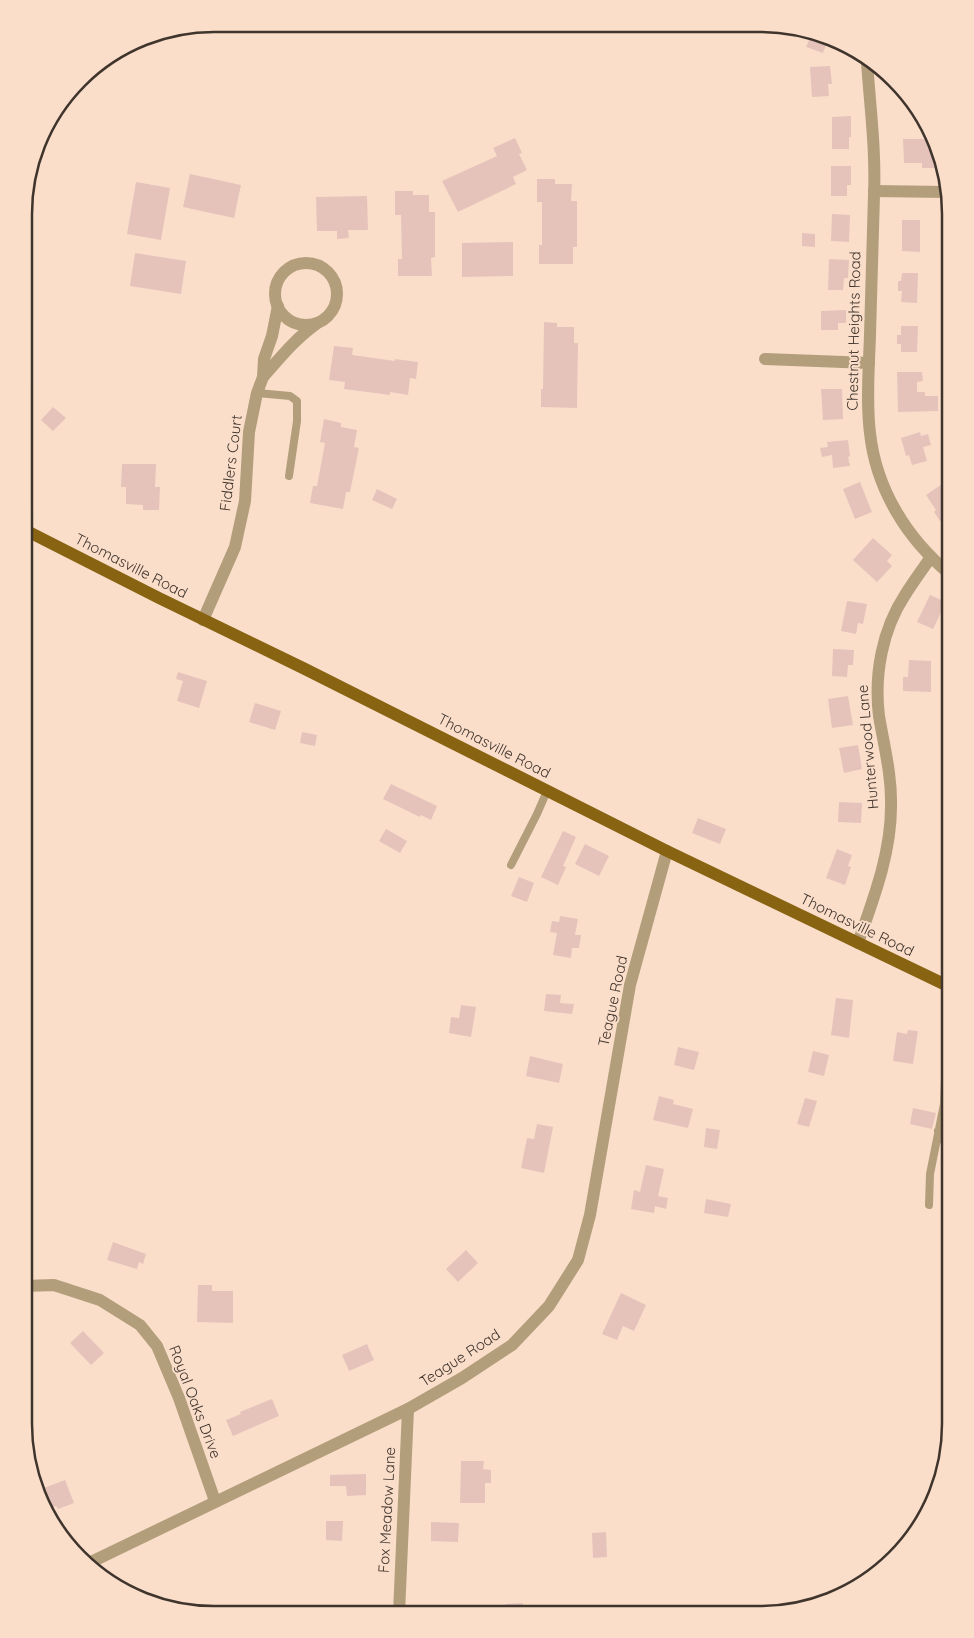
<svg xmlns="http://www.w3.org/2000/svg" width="974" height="1638" viewBox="0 0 974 1638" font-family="Quicksand,sans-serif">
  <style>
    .building { fill: #e5c3bb }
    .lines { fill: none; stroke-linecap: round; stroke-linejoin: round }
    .service { stroke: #b39e7b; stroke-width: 8 }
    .minor { stroke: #b39e7b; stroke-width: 12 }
    .primary { stroke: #876312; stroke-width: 12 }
    .labels { text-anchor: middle; stroke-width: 4; stroke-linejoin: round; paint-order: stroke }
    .street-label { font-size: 15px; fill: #40352d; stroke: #fadeca }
    .rim { fill: none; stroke: #40352d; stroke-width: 2.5 }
  </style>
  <rect width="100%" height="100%" fill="#fadeca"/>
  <g class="building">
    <path d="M812 33 829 37 823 53 806 47Z"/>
    <path d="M830 66 832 84H828L829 96 812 97 810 67Z"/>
    <path d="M851 116V137H849V149H832V117Z"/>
    <path d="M515 138 522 153 519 154 527 170 513 177 516 184 458 212 442 181 497 156 493 148Z"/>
    <path d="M903 139H934L935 168H922V163H904Z"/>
    <path d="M831 166H851V185H847V196H831Z"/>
    <path d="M190 174 241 185 234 218 183 207Z"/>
    <path d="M537 179H555V184H572L571 201H577V247H573V264H539V245H542V202H537Z"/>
    <path d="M136 182 170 188 161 240 127 234Z"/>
    <path d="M395 191H413V195H429V212H435V257L431 258 432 276H398V259H402L401 215H395Z"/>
    <path d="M367 196 368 230H348L349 238 337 239V231H317L316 197Z"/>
    <path d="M832 214 850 215 849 242 831 241Z"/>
    <path d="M902 220H920V252L902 251Z"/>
    <path d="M802 233 815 234V247L802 246Z"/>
    <path d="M513 242V276L462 277V243Z"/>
    <path d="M135 253 186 261 181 294 130 286Z"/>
    <path d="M829 259 849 260 848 278H844L843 290H828Z"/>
    <path d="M902 273H918L917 303 901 302 902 291H898V281H901Z"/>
    <path d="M846 310V323H838V330H821V311Z"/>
    <path d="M544 322 557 323V327H574V343H578L577 408 541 407V389H543Z"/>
    <path d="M901 326H918L917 352H901V344H897V335H901Z"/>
    <path d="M334 346 353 348 352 355 395 361V359L418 362 416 379 410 378 408 395 390 392V395L344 389 345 382 329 380Z"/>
    <path d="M897 372H922L923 381 917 382V392H925V396H938V411L898 412Z"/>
    <path d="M821 389H842L843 419 823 420Z"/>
    <path d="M53 407 66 418 53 431 41 420Z"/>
    <path d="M324 419 341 423V427L357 430 354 447 359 448 350 492H346L343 509 310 503 313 486H317L325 443 320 442Z"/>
    <path d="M920 432 921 436 928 434 931 445 923 447 927 461 912 465 909 455 906 456 901 438Z"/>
    <path d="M848 440 850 456 848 457 850 466 833 468 832 455 822 457 820 448 828 447 827 442Z"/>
    <path d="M122 464H156L155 487H160L159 510H143V505L126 504V487H121Z"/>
    <path d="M860 482 872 512 855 519 843 489Z"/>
    <path d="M945 482 950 490V515L940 521 934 512 936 510 926 495Z"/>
    <path d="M377 489 397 499 392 509 372 500Z"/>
    <path d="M873 538 892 555 887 561 892 566 877 582 853 560Z"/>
    <path d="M930 595 946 602 933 629 917 622Z"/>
    <path d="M847 601 867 604 863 624 858 623 856 634 841 631Z"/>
    <path d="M833 649 854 650 853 665H848L847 677 832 676Z"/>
    <path d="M909 660 931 661V692L903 691V677H908Z"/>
    <path d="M178 672 207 681 199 708 177 701 183 681 176 679Z"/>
    <path d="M848 696 853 725 832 728 828 699Z"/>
    <path d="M255 703 281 711 275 730 249 722Z"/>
    <path d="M302 732 317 735 315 746 300 743Z"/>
    <path d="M858 745 862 769 844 773 839 748Z"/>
    <path d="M391 784 437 806 431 820 421 815 420 817 383 799Z"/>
    <path d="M839 802 862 803 861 823 838 822Z"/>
    <path d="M698 818 726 829 720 844 692 833Z"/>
    <path d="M386 829 407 841 400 853 379 841Z"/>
    <path d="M563 831 576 837 563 866 566 867 558 885 541 877Z"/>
    <path d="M585 844 609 856 599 876 575 864Z"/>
    <path d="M837 849 852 855 848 866 851 867 845 885 826 878Z"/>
    <path d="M519 877 534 883 527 902 511 896Z"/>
    <path d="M560 916 578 919 575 935H581L579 948H572L571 958 553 955 557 933 550 932 552 921 559 922Z"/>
    <path d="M546 994 561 995 560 1003 574 1004 572 1014 544 1011Z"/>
    <path d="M836 998 853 1000 849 1038 831 1035Z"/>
    <path d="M461 1005 476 1007 471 1037 449 1033 451 1017 459 1018Z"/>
    <path d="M908 1030 918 1031 913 1064 893 1061 897 1032 907 1034Z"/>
    <path d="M678 1047 699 1052 694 1070 674 1065Z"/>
    <path d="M813 1051 829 1055 824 1076 808 1072Z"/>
    <path d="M530 1056 563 1064 559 1083 526 1076Z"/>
    <path d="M659 1096 674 1100 673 1104 693 1109 688 1128 653 1120Z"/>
    <path d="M805 1098 817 1101 809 1127 797 1124Z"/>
    <path d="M913 1108 936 1113 932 1129 910 1124Z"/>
    <path d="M537 1124 553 1127 544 1173 521 1168 527 1138 534 1139Z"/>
    <path d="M706 1128 720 1130 717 1149 704 1147Z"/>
    <path d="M646 1165 664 1169 658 1196 668 1198 666 1209 655 1206 654 1213 631 1209 634 1190 640 1192Z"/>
    <path d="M946 1174 950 1175V1194L943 1193Z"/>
    <path d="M706 1199 731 1204 728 1217 704 1213Z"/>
    <path d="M113 1242 146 1254 143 1264 139 1262 137 1269 107 1260Z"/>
    <path d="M466 1250 478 1263 458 1282 446 1269Z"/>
    <path d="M198 1285H212V1291H233V1323L197 1322Z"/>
    <path d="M621 1293 646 1305 634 1331 623 1326 617 1340 602 1334Z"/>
    <path d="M83 1331 104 1353 91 1365 70 1343Z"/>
    <path d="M367 1344 374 1360 349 1371 342 1355Z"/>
    <path d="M272 1399 279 1416 233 1436 226 1420 241 1414 240 1412Z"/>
    <path d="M461 1461H484L483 1469 491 1470V1483H485V1503H460Z"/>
    <path d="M366 1474V1495L347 1496 346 1486H330V1475Z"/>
    <path d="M65 1480 74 1503 58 1509 56 1506 46 1510 38 1496 36 1487 40 1486 41 1489Z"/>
    <path d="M326 1521H343L342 1541 326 1540Z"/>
    <path d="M431 1522 459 1523 458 1542 431 1541Z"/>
    <path d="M606 1532 607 1557 593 1558 592 1533Z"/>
    <path d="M523 1603V1614H505V1604Z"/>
  </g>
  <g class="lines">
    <g class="service">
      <path d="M257 393 290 396 297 401V421L289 476"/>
      <path d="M511 865 537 814 547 791"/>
      <path d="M938 1131 943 1140 950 1142"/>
      <path d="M929 1205 930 1174 944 1104 945 1078 950 1047"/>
    </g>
    <g class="minor">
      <path d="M867 62C870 106 876 151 874 195 873 241 871 288 870 335 869 367 866 401 870 433 876 489 907 539 950 574"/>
      <path d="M874 191 946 192"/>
      <circle cx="306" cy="294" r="31"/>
      <path d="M765 359 869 363"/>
      <path d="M263 377C280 358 295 339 316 324"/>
      <path d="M203 620 235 547 245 501 249 432 257 393 263 377 264 359 272 336 278 306"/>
      <path d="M858 943C873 900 891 854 891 807 892 776 884 746 879 716 874 675 882 630 905 595 913 582 922 570 931 557"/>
      <path d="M24 1286 54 1285 100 1300 140 1325 157 1346 179 1398 215 1501"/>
      <path d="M87 1564 408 1409 462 1378 512 1345 549 1306 578 1260 590 1215 630 985 667 851"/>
      <path d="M399 1613 408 1409"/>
    </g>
    <path class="primary" d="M25 530 159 598 305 669 667 851 950 987"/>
  </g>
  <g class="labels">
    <g class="street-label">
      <text transform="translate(854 331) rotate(-89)" y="5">Chestnut Heights Road</text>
      <text transform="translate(231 463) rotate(-83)" y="5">Fiddlers Court</text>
      <text transform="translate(131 566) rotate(27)" y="5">Thomasville Road</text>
      <text transform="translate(494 746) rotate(27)" y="5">Thomasville Road</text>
      <text transform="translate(868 747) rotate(-95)" y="5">Hunterwood Lane</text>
      <text transform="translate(857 925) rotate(26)" y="5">Thomasville Road</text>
      <text transform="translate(613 1001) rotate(-78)" y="5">Teague Road</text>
      <text transform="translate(460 1358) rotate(-33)" y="5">Teague Road</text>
      <text transform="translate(195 1402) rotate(69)" y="5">Royal Oaks Drive</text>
      <text transform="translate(387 1510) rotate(-87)" y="5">Fox Meadow Lane</text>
    </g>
  </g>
  <path d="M0 0H974V1638H0ZM214 32H760A182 182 0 0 1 942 214V1424A182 182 0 0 1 760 1606H214A182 182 0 0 1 32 1424V214A182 182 0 0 1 214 32Z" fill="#fadeca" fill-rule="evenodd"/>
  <path class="rim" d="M214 32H760A182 182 0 0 1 942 214V1424A182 182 0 0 1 760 1606H214A182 182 0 0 1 32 1424V214A182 182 0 0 1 214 32Z"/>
</svg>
